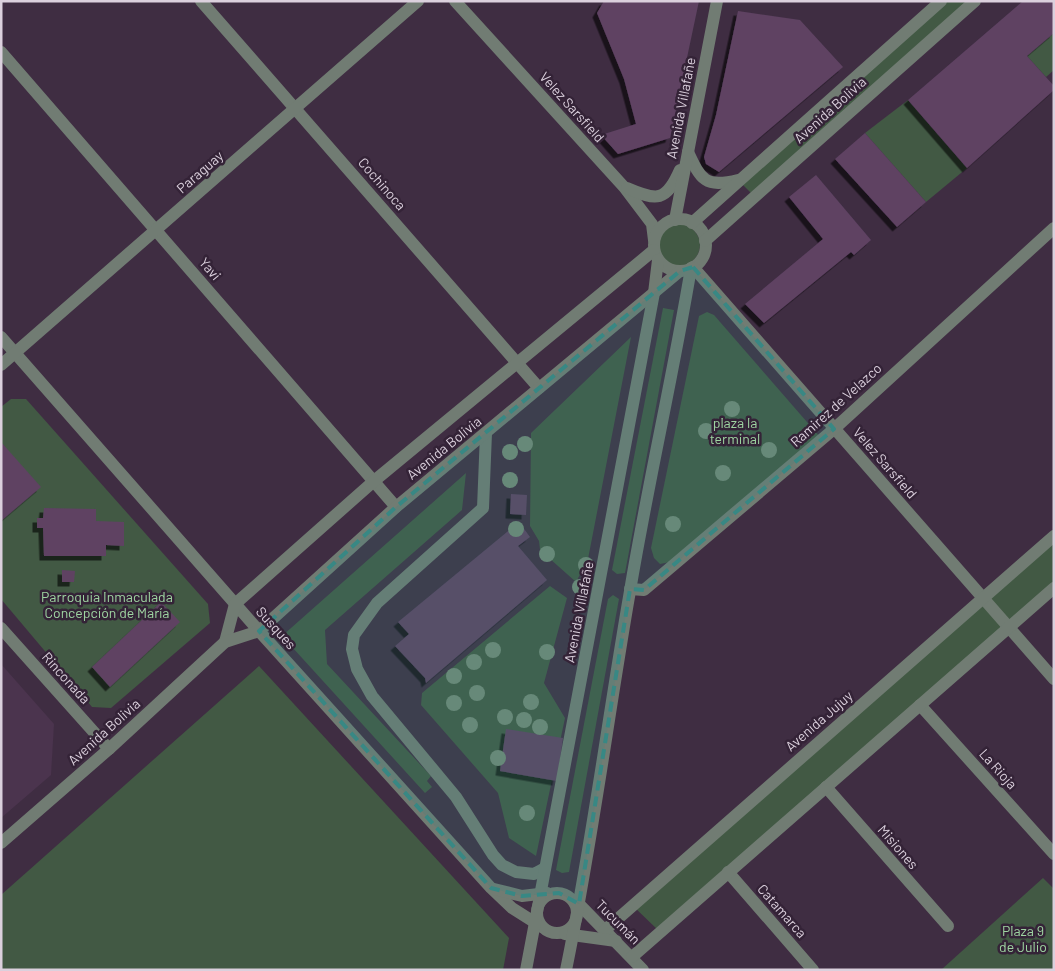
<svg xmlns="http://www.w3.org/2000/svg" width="1055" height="971" viewBox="0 0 1055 971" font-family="Barlow,sans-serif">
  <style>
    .built { fill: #4b344e }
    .green { fill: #425944 }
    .building { fill: #5e4262; filter: url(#shadow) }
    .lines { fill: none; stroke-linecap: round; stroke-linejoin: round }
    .minor { stroke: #717c73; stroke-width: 12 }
    .tree { fill: #748a77 }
    .marked { fill: #388884; fill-opacity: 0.2; stroke: #388884; stroke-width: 4; stroke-dasharray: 10 6; stroke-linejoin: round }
    .labels { text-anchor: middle; stroke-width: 5; stroke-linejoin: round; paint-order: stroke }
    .street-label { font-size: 14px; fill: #dbd0dd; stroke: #342337 }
    .park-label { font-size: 14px; fill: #9fd6a2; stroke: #342337 }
  </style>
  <defs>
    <filter id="shadow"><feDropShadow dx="-4.5" dy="4.5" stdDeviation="0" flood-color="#0009"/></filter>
  </defs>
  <rect width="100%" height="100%" fill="#3f2d42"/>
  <path class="built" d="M1 664 54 724 51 775 1 818Z"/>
  <g class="green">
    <path d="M941 1H975L755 197 738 180Z"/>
    <path d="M1054 33V70L1046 77 1027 56Z"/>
    <path d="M908 100 967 168 926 202 865 133Z"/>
    <circle cx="679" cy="245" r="21"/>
    <path d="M663 308 674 310 625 573 617 574 612 570Z"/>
    <path d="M707 312 714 315 820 437 670 562 660 564 654 558 651 548 699 316Z"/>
    <path d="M631 337 588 559 576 582 540 550 539 541 530 526 531 433Z"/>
    <path d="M11 399H26L208 604 210 623 111 708 92 707 1 599V407Z"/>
    <path d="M466 473 462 510 325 630 327 664 431 776 427 781 432 787 425 793 282 636Z"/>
    <path d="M1054 536V588L660 932 632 905Z"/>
    <path d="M550 586 567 598 544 683 565 718 536 856 509 838 498 793 421 705 422 693Z"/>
    <path d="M613 595 619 599 569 872 562 873 556 870 608 599Z"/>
    <path d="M259 666 509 938 503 970H1V895Z"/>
    <path d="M1043 878 1054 889V970H941Z"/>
  </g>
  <g class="building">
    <path d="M604 1H699L670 138 618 154 601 135 636 124 624 79 597 13Z"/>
    <path d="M1023 1H1054V33L1027 56 1054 86V90L967 168 908 100Z"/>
    <path d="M738 11 800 20 843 67 719 172 706 164 704 157 716 115Z"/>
    <path d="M865 133 926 202 897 227 835 159Z"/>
    <path d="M816 175 871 240 854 255 851 252 764 323 745 304 823 239 789 197Z"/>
    <path d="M1 442 41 487 1 521Z"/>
    <path d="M511 494 527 495 526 515 510 514Z"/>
    <path d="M44 508 96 509V521L124 522V546L106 545V556H44L43 528H37V518H43Z"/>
    <path d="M519 522 530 537 518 546 547 580 426 683 425 678 395 646 409 634 398 622Z"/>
    <path d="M62 570 75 571 74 582H62Z"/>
    <path d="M161 602 180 622 110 687 92 667Z"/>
    <path d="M506 729 563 738 557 781 500 771Z"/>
  </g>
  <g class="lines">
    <g class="minor">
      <path d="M201 1 539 388"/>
      <path d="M455 1 624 187 652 224 654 240"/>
      <path d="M1 52 396 507"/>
      <path d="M688 152C701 180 705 188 738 180"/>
      <path d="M627 188C657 201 666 202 680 170"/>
      <circle cx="680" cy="245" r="26"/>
      <path d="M675 220 717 1"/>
      <path d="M692 223 941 1"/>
      <path d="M705 241 975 1"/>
      <path d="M693 267 1054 679"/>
      <path d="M1 337 259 631 491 888 512 908 542 927"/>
      <path d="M1 365 418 1"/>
      <path d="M486 433 483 508 377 603 354 635 352 649 357 669 372 696 456 797 493 855 502 865 516 872 534 874 545 868"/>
      <path d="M630 589 644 590 834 429 1054 228"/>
      <path d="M1 628 109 749"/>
      <path d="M225 642 235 604 374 481 654 250"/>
      <path d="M920 705 1054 854"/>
      <path d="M826 787 948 926"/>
      <path d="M1 843 109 749 225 642 259 631 396 507 680 271"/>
      <path d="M728 872 813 970"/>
      <path d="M494 889 522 896 547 893"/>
      <circle cx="557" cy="913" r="20"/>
      <path d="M575 900 643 970"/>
      <path d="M605 930 1054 536"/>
      <path d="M565 934 616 941"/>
      <path d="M632 957 1054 588"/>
      <path d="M526 970 654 293 658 260"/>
      <path d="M566 970C592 844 608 717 630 591 648 483 673 376 691 268"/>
    </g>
  </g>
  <g class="tree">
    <circle cx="732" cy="409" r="8"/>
    <circle cx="706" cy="431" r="8"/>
    <circle cx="525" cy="444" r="8"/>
    <circle cx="769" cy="450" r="8"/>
    <circle cx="510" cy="452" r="8"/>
    <circle cx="723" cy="473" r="8"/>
    <circle cx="510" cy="480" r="8"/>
    <circle cx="673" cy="524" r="8"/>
    <circle cx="516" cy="529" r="8"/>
    <circle cx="547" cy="554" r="8"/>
    <circle cx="586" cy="565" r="8"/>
    <circle cx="580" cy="587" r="8"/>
    <circle cx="493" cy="650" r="8"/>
    <circle cx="547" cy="652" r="8"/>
    <circle cx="474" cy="662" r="8"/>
    <circle cx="454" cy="676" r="8"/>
    <circle cx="477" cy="693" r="8"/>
    <circle cx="531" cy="702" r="8"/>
    <circle cx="454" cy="703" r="8"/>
    <circle cx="505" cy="717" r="8"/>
    <circle cx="524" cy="720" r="8"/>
    <circle cx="470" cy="725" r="8"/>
    <circle cx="540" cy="727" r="8"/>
    <circle cx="498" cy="758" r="8"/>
    <circle cx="527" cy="813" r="8"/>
  </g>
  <path class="marked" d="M693 267 834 429 644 590 630 589 579 904 559 893 522 896 491 888 259 631 396 507 680 271Z"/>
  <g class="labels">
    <g class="street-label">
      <text transform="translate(572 107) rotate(48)" y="5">Velez Sarsfield</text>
      <text transform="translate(681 108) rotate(-79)" y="5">Avenida Villafañe</text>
      <text transform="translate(830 110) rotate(-42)" y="5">Avenida Bolivia</text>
      <text transform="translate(200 172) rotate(-41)" y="5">Paraguay</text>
      <text transform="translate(382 184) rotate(49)" y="5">Cochinoca</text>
      <text transform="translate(210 269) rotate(49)" y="5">Yavi</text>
      <text transform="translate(836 405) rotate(-42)" y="5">Ramirez de Velazco</text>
      <text transform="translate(444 448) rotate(-39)" y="5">Avenida Bolivia</text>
      <text transform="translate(885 463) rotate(49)" y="5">Velez Sarsfield</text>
      <text transform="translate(579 612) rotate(-79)" y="5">Avenida Villafañe</text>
      <text transform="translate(276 628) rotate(48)" y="5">Susques</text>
      <text transform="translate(66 678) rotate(48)" y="5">Rinconada</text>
      <text transform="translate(819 721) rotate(-41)" y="5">Avenida Jujuy</text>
      <text transform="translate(104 732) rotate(-42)" y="5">Avenida Bolivia</text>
      <text transform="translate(998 769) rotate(48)" y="5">La Rioja</text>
      <text transform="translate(898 847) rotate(49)" y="5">Misiones</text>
      <text transform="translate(782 911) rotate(49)" y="5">Catamarca</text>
      <text transform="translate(618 922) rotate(45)" y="5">Tucumán</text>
    </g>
    <g class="park-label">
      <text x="735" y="428">plaza la<tspan x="735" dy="16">terminal</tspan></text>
      <text x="107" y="602">Parroquia Inmaculada<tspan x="107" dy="16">Concepción de María</tspan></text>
      <text x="1023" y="936">Plaza 9<tspan x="1023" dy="16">de Julio</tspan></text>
    </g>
  </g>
  <rect width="1055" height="971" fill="none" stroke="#dbd0dd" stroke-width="5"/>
</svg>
